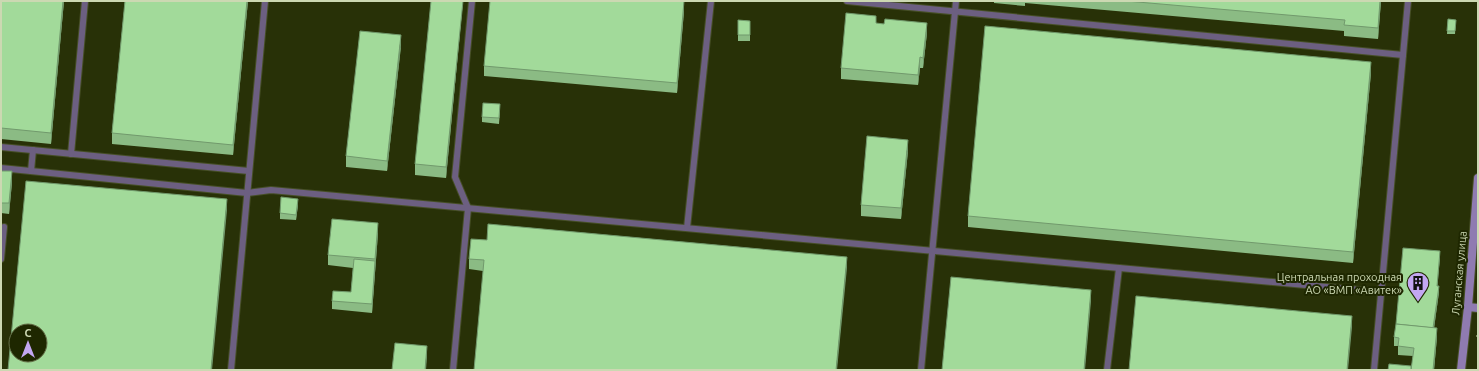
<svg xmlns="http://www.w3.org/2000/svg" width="1479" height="371" viewBox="0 0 1479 371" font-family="Ubuntu,sans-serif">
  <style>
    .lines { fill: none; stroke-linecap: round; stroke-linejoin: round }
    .service-casing { stroke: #464f26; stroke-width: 8 }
    .secondary-casing { stroke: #464f26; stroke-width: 10 }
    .path { stroke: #7b865e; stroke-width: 2; stroke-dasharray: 3 3; stroke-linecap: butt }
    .service { stroke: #6c5f81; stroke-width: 6 }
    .secondary { stroke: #8f7bb1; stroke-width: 8 }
    .wall { fill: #8bbb84 }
    .shaded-wall { fill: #71996c }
    .building { fill: #a2da9a; stroke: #71996c; fill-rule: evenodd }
    .labels { text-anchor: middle; stroke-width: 4; stroke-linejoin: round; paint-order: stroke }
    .street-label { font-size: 11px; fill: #ccd8b2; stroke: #1e2700 }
    .poi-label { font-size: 11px; fill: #ccd8b2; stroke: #1e2700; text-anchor: end }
  </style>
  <rect width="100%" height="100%" fill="#283107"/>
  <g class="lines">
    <g class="service-casing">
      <g id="service">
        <path d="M847 1 1403 55"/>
        <path d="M1 147 249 171"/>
        <path d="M71 154 85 1"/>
        <path d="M1 168 247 193 271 190 1381 292"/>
        <path d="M31 171 33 150"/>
        <path d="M687 228 711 1"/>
        <path d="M1 259 4 227"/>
        <path d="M231 370 265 1"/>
        <path d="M453 370 468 208 455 177 472 1"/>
        <path d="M921 370 956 1"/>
        <path d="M1107 370 1119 268"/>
        <path d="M1374 370 1408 1"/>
      </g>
    </g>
    <g class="secondary-casing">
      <g id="secondary">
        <path d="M1468 307 1478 308"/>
        <path d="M1461 370 1468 307 1478 178"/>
      </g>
    </g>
    <path class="path" d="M1476 336H1478"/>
    <use href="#service" class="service"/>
    <use href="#secondary" class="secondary"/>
  </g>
  <g class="wall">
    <path d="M1 1H64L51 144 1 139Z"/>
    <path d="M125 1H248L233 155 112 144V133Z"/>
    <path d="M463 1 446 178 415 175V164Z"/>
    <path d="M994 1H1381L1378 39 1344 36V31L1025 3V6L994 3Z"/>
    <path d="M684 11 677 93 484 76V66Z"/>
    <path d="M1448 19 1456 20 1455 34H1447Z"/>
    <path d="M738 20 750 21V41H738Z"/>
    <path d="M876 24 927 33 923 68H920L918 85 841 79V68Z"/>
    <path d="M401 46 387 171 346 167V156Z"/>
    <path d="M1371 73 1353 263 968 227V216Z"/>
    <path d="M500 110 499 124 482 122V117Z"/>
    <path d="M908 151 901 219 861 216V205Z"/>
    <path d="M1 171 12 182 9 214 1 213Z"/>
    <path d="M298 205 296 220 280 219V213Z"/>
    <path d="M378 233 372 313 332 309V301L351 292 353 268 328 265V255Z"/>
    <path d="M1440 257 1437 286 1439 292 1434 328 1437 337 1434 370H1411L1413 356 1398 355V346H1394V337Z"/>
    <path d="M469 259 847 268 483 271 469 269Z"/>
  </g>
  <g class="shaded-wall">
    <path d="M63 1H64L51 144V133Z"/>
    <path d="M247 1H248L233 155V145Z"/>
    <path d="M463 1 446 178V167Z"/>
    <path d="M684 1V11L677 93V83Z"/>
    <path d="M1380 1H1381L1378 39V28Z"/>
    <path d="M927 23V33L923 68V58Z"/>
    <path d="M401 35V46L387 171V161Z"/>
    <path d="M920 57V68L918 85V75Z"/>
    <path d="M1371 62V73L1353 263V252Z"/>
    <path d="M908 140V151L901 219V208Z"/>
    <path d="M12 171V182L9 214V203Z"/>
    <path d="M227 199V210L212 370H211Z"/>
    <path d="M298 199V205L296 220V215Z"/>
    <path d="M378 223V233L372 313V304Z"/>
    <path d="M1440 251V257L1437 292V286Z"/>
    <path d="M847 257V268L837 370H836Z"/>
    <path d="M1439 286V292L1433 336V331Z"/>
    <path d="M1091 290V301L1085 370H1084Z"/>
    <path d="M1352 316V327L1348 370H1347Z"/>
    <path d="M1437 328V337L1434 370H1433Z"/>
    <path d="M427 346V357L426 370H425Z"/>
  </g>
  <g class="building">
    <path d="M1 1H63L51 133 1 128Z"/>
    <path d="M125 1H247L233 145 112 133Z"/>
    <path d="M431 1H463L446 167 415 164Z"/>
    <path d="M490 1H684L677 83 484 66Z"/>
    <path d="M1126 1H1380L1378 28 1344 25 1345 20Z"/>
    <path d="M846 13 876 16V23L884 24 885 19 927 23 923 58 920 57 918 75 841 68Z"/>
    <path d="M1448 19 1456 20 1455 31H1447Z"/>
    <path d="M738 20 750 21V35H738Z"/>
    <path d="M985 26 1371 62 1353 252 968 216Z"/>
    <path d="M360 31 401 35 387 161 346 156Z"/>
    <path d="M483 103 500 104 499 118 482 117Z"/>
    <path d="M867 136 908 140 901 208 861 205Z"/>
    <path d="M1 171H12L9 203H1Z"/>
    <path d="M26 181 227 199 211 370H8ZM16 331H40V355H16Z"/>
    <path d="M281 197 298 199 296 215 280 213Z"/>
    <path d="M332 219 378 223 375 259 328 255Z"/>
    <path d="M488 224 847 257 836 370H474L484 260 469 259 471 239 487 240Z"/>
    <path d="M1403 248 1440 251 1437 286H1439L1433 328 1396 324Z"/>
    <path d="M354 259 375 261 372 304 332 301 333 291 351 292Z"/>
    <path d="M951 277 1091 290 1084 370H942Z"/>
    <path d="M1136 296 1352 316 1347 370H1129Z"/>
    <path d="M1396 324 1437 328 1433 370H1411L1414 348 1398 346 1399 338 1394 337Z"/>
    <path d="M395 343 427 346 425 370H392Z"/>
    <path d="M1389 364 1411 366V370H1388Z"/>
  </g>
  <defs>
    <g id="building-pin" transform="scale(1.15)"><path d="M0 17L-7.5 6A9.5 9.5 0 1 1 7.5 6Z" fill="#c3a7f2" stroke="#1e2700"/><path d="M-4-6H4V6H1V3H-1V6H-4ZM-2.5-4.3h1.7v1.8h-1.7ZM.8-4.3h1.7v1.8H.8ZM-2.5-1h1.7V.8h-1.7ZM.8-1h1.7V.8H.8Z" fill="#111"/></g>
  </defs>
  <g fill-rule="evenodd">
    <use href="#building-pin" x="1418" y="283"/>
  </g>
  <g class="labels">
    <g class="street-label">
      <text transform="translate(1459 273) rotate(-85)" y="4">Луганская улица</text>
    </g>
    <g class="poi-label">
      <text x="1402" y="281">Центральная проходная<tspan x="1402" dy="13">АО «ВМП «Авитек»</tspan></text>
    </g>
  </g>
  <rect width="1479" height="371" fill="none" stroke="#ccd8b2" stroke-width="4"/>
  <g transform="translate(28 343)"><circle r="19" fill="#1e2700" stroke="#646e47"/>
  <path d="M0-3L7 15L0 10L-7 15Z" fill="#c3a7f2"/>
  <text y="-6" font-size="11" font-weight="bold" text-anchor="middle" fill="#ccd8b2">С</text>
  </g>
</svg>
